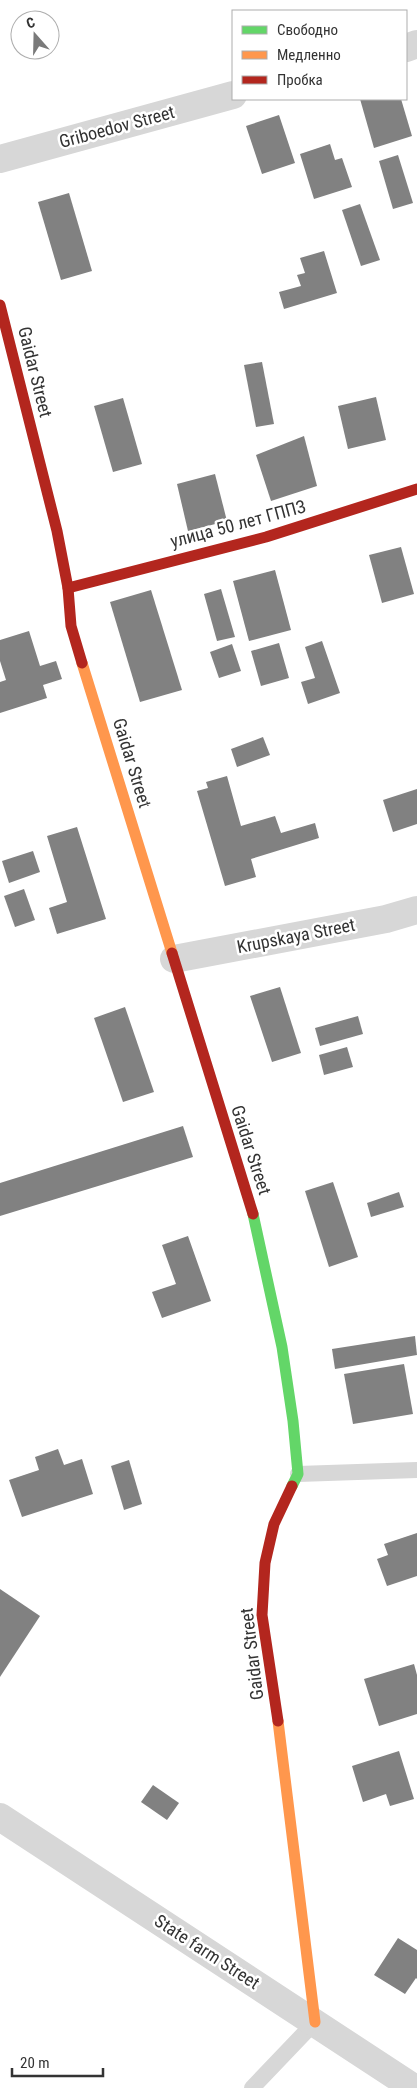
<svg xmlns="http://www.w3.org/2000/svg" width="417" height="2088" viewBox="0 0 417 2088" font-family="'Roboto Condensed',sans-serif">
  <style>
    .building { fill: #818181 }
    .lines { fill: none; stroke-linecap: round; stroke-linejoin: round }
    .lane { stroke: #d7d7d7; stroke-width: 16 }
    .street { stroke: #d7d7d7; stroke-width: 28 }
    .fast { stroke: #63d668; stroke-width: 11 }
    .slow { stroke: #ff974d; stroke-width: 11 }
    .jam { stroke: #b3261e; stroke-width: 11 }
    .labels { text-anchor: middle; stroke-width: 5; stroke-linejoin: round; paint-order: stroke }
    .street-label { font-size: 18px; fill: #333; stroke: #fff }
  </style>
  <rect width="100%" height="100%" fill="#fff"/>
  <g class="building">
    <path d="M360 99H401L412 136 374 148Z"/>
    <path d="M279 115 295 163 262 174 246 126Z"/>
    <path d="M330 144 335 160 342 158 352 187 314 199 300 154Z"/>
    <path d="M398 155 413 203 393 209 379 161Z"/>
    <path d="M69 193 92 271 61 280 38 202Z"/>
    <path d="M360 204 380 260 361 266 342 210Z"/>
    <path d="M324 251 337 293 284 309 279 292 301 286 297 275 305 273 300 258Z"/>
    <path d="M262 362 274 424 256 427 244 365Z"/>
    <path d="M376 397 386 440 348 449 338 406Z"/>
    <path d="M123 398 142 464 113 472 94 406Z"/>
    <path d="M304 436 317 486 271 501 256 455Z"/>
    <path d="M215 474 227 521 188 531 177 484Z"/>
    <path d="M401 547 414 594 382 603 369 555Z"/>
    <path d="M275 570 291 630 249 641 233 581Z"/>
    <path d="M221 589 235 637 217 641 204 594Z"/>
    <path d="M151 590 182 690 140 702 110 602Z"/>
    <path d="M29 631 40 666 56 661 62 679 43 685 47 698 0 713V682L6 680 0 661V640Z"/>
    <path d="M322 641 340 693 308 704 301 682 315 678 305 647Z"/>
    <path d="M279 643 289 678 261 686 251 651Z"/>
    <path d="M232 644 241 671 219 678 210 652Z"/>
    <path d="M263 737 270 755 237 767 231 749Z"/>
    <path d="M227 776 241 826 275 816 281 833 315 823 319 838 251 859 256 877 225 886 197 791 208 788 206 782Z"/>
    <path d="M417 789V824L393 832 383 800Z"/>
    <path d="M77 827 106 919 57 934 49 908 67 902 47 836Z"/>
    <path d="M33 851 40 872 9 883 2 861Z"/>
    <path d="M24 889 35 920 15 927 4 896Z"/>
    <path d="M280 987 301 1053 272 1062 250 996Z"/>
    <path d="M125 1007 154 1092 123 1102 94 1018Z"/>
    <path d="M358 1016 363 1034 320 1046 315 1028Z"/>
    <path d="M347 1047 353 1067 324 1075 319 1055Z"/>
    <path d="M183 1126 193 1157 0 1216V1183Z"/>
    <path d="M333 1182 358 1257 329 1267 305 1191Z"/>
    <path d="M399 1192 404 1207 371 1217 367 1203Z"/>
    <path d="M188 1236 211 1301 162 1318 152 1292 176 1284 162 1245Z"/>
    <path d="M415 1336 417 1355 335 1369 332 1349Z"/>
    <path d="M404 1364 413 1414 353 1424 344 1374Z"/>
    <path d="M58 1449 64 1465 82 1459 93 1494 22 1517 9 1480 39 1470 35 1457Z"/>
    <path d="M129 1460 142 1504 124 1510 111 1466Z"/>
    <path d="M417 1533V1576L387 1586 377 1559 388 1555 384 1544Z"/>
    <path d="M0 1589 40 1616 0 1677Z"/>
    <path d="M414 1664 417 1675V1714L379 1726 364 1679Z"/>
    <path d="M399 1751 414 1799 390 1806 386 1794 363 1802 352 1766Z"/>
    <path d="M153 1785 179 1803 167 1820 141 1802Z"/>
    <path d="M398 1938 417 1950V1979L416 1978 405 1994 374 1975Z"/>
  </g>
  <g class="lines">
    <g class="lane">
      <path d="M298 1474 417 1470"/>
      <path d="M252 2088 315 2022"/>
    </g>
    <g class="street">
      <path d="M406 48 417 44"/>
      <path d="M0 159 233 95"/>
      <path d="M174 959 386 919 417 910"/>
      <path d="M0 1817 414 2088"/>
    </g>
    <path class="fast" d="M253 1214 282 1347 293 1421 298 1474 292 1486"/>
    <g class="slow">
      <path d="M82 663 172 953"/>
      <path d="M278 1721 315 2022"/>
    </g>
    <g class="jam">
      <path d="M0 305 57 531 68 588 71 626 82 663"/>
      <path d="M68 588 266 537 417 489"/>
      <path d="M172 953 253 1214"/>
      <path d="M278 1721 262 1615 265 1563 274 1524 292 1486"/>
    </g>
  </g>
  <g class="labels">
    <g class="street-label">
      <text transform="translate(117 127) rotate(-15)" y="6">Griboedov Street</text>
      <text transform="translate(35 372) rotate(76)" y="6">Gaidar Street</text>
      <text transform="translate(238 524) rotate(-15)" y="6">улица 50 лет ГППЗ</text>
      <text transform="translate(132 763) rotate(73)" y="6">Gaidar Street</text>
      <text transform="translate(296 936) rotate(-11)" y="6">Krupskaya Street</text>
      <text transform="translate(251 1150) rotate(72)" y="6">Gaidar Street</text>
      <text transform="translate(252 1654) rotate(-97)" y="6">Gaidar Street</text>
      <text transform="translate(207 1952) rotate(33)" y="6">State farm Street</text>
    </g>
  </g>
  <rect x="232" y="10" width="175" height="90" fill="#ffffff" stroke="#adadad"/>
  <rect x="242" y="26" width="25" height="8" fill="#63d668" stroke="#adadad"/>
  <text x="277" y="35" font-size="15" fill="#333333">Свободно</text>
  <rect x="242" y="51" width="25" height="8" fill="#ff974d" stroke="#adadad"/>
  <text x="277" y="60" font-size="15" fill="#333333">Медленно</text>
  <rect x="242" y="76" width="25" height="8" fill="#b3261e" stroke="#adadad"/>
  <text x="277" y="85" font-size="15" fill="#333333">Пробка</text>
  <g transform="translate(35 35) rotate(340)"><circle r="24" fill="#ffffff" stroke="#adadad"/>
  <path d="M0-4L9 19L0 12L-9 19Z" fill="#7a7a7a"/>
  <text y="-8" font-size="14" font-weight="bold" text-anchor="middle" fill="#333333">С</text>
  </g>
  <path d="M12 2068v8h91v-8" fill="none" stroke="#333333" stroke-width="2.5"/>
  <text x="20" y="2068" font-size="15" fill="#333333" stroke="#ffffff" stroke-width="4" paint-order="stroke">20 m</text>
</svg>
